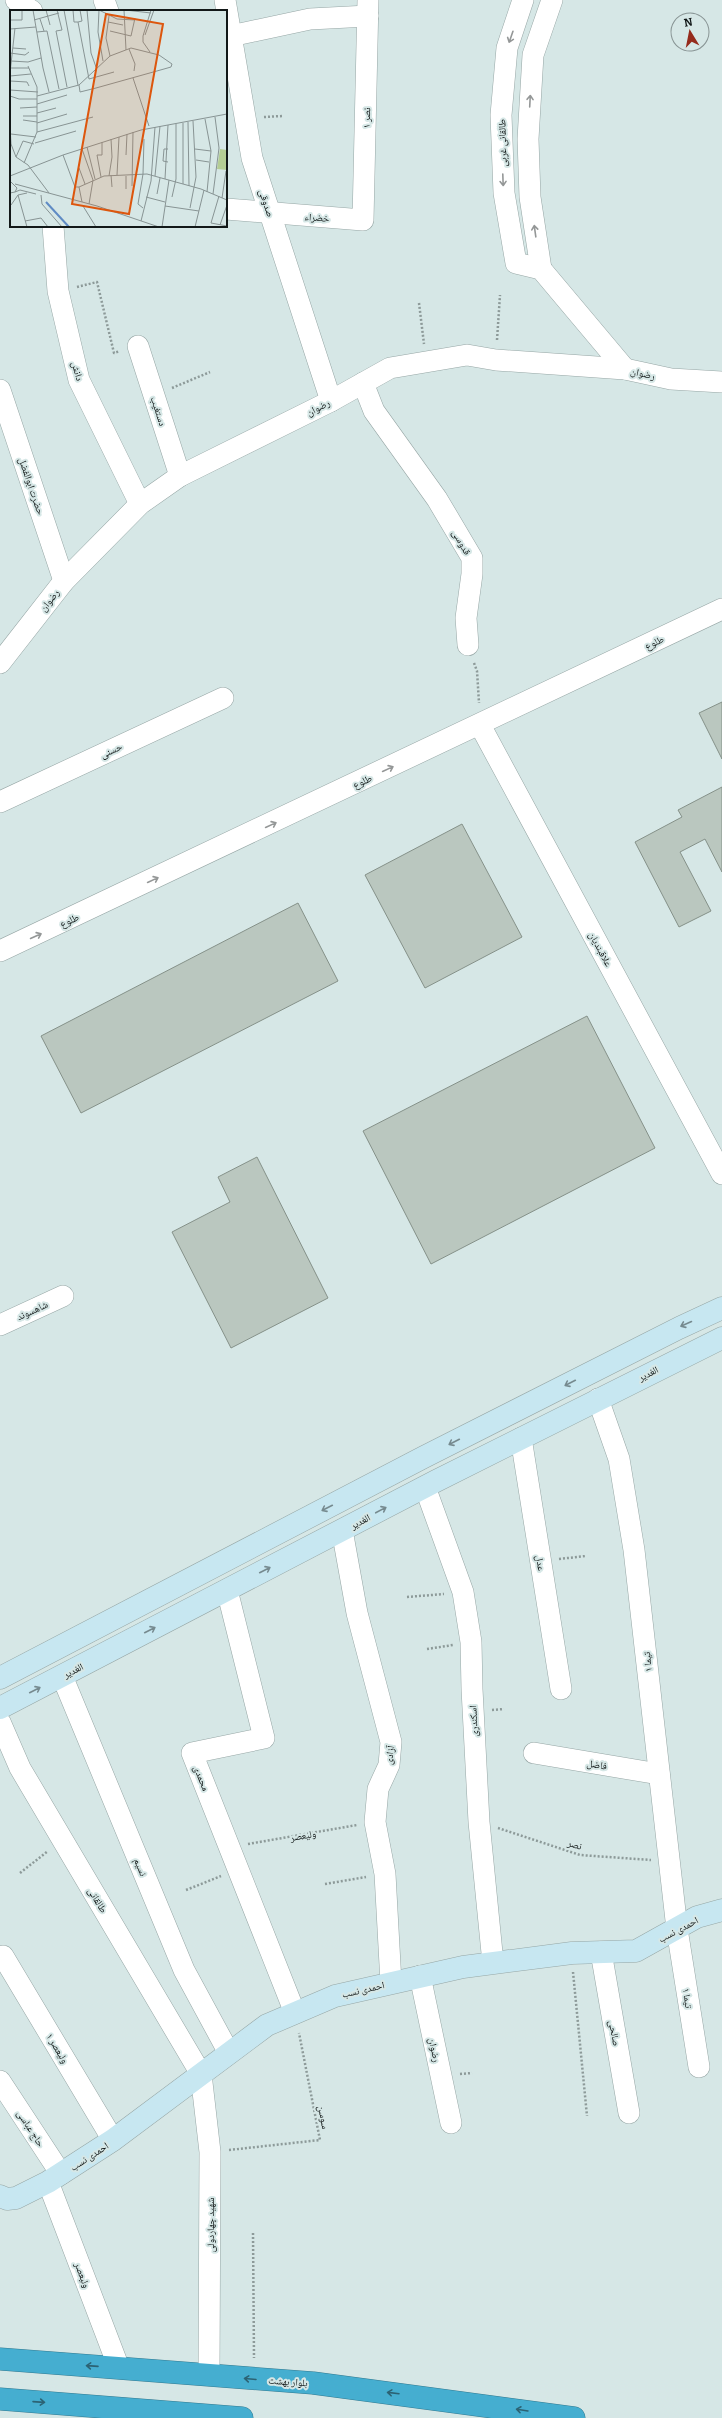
<svg xmlns="http://www.w3.org/2000/svg" width="722" height="2418" viewBox="0 0 722 2418" font-family="Bitter,'Noto Naskh Arabic',serif">
  <style>
    .building { fill: #bac7bf; stroke: #859189 }
    .lines { fill: none; stroke-linecap: round; stroke-linejoin: round }
    .street-casing { stroke: #96a6a5; stroke-width: 22 }
    .secondary-casing { stroke: #96a6a5; stroke-width: 23 }
    .highway-casing { stroke: #337a90; stroke-width: 23 }
    .path { stroke: #8d9a99; stroke-width: 2.5; stroke-dasharray: 2 2; stroke-linecap: butt }
    .street { stroke: #fff; stroke-width: 21 }
    .secondary { stroke: #c7e7f1; stroke-width: 22 }
    .highway { stroke: #45aed0; stroke-width: 22 }
    .oneway { stroke: #949797 }
    .oneway2 { stroke: #768a8f }
    .oneway3 { stroke: #2c6374 }
    .labels { text-anchor: middle; stroke-width: 4; stroke-linejoin: round; paint-order: stroke }
    .street-label { font-size: 10px; fill: #121818; stroke: #d6e7e6 }
    .inset-river { fill: none; stroke: #5f8bc4; stroke-width: 2 }
    .inset-road { fill: none; stroke: #889494; stroke-width: 1 }
    .view { fill: #dd560d; fill-opacity: 0.15; stroke: #dd560d; stroke-width: 2 }
    .inset-edge { fill: none; stroke: #121818; stroke-width: 2 }
  </style>
  <rect width="100%" height="100%" fill="#d6e7e6"/>
  <g class="building">
    <path d="M722 702V759L699 713Z"/>
    <path d="M722 787V872L705 839 680 852 711 911 679 927 635 842 682 817 678 810Z"/>
    <path d="M462 824 522 937 425 988 365 875Z"/>
    <path d="M298 903 338 981 81 1113 41 1036Z"/>
    <path d="M587 1016 655 1148 431 1264 363 1131Z"/>
    <path d="M257 1157 328 1298 231 1348 172 1232 230 1202 218 1177Z"/>
  </g>
  <g class="lines">
    <g class="street-casing">
      <g id="street">
        <path d="M16 0 32 11"/>
        <path d="M104 0 108 11"/>
        <path d="M225 0 252 158 331 401"/>
        <path d="M523 0 507 48 501 115 504 193 516 263 541 269 625 369"/>
        <path d="M226 37 310 19 368 16"/>
        <path d="M226 209 363 220 368 0"/>
        <path d="M53 226 58 291 79 380 140 504"/>
        <path d="M541 269 530 197 528 139 533 55 552 0"/>
        <path d="M138 346 180 476"/>
        <path d="M363 383 374 411 437 499 472 558V574L466 618 468 645"/>
        <path d="M0 390 64 581"/>
        <path d="M0 663 64 581 140 504 180 476 331 401 390 368 467 355 496 360 625 369 671 379 722 382"/>
        <path d="M480 725 722 1174"/>
        <path d="M0 802 223 698"/>
        <path d="M0 951 722 609"/>
        <path d="M0 1325 63 1296"/>
        <path d="M598 1399 619 1459 634 1550 677 1929 699 2067"/>
        <path d="M521 1438 561 1689"/>
        <path d="M425 1487 463 1592 471 1642 472 1689 479 1822 493 1963"/>
        <path d="M342 1530 357 1613 391 1742 389 1765 378 1789 375 1822 385 1874 391 1983"/>
        <path d="M227 1590 264 1738 192 1753 295 2013"/>
        <path d="M62 1676 184 1970 229 2053"/>
        <path d="M0 1722 20 1768 201 2074 210 2152 209 2375"/>
        <path d="M534 1753 659 1774"/>
        <path d="M601 1952 629 2113"/>
        <path d="M3 1956 113 2140"/>
        <path d="M420 1976 451 2123"/>
        <path d="M0 2081 61 2174"/>
        <path d="M48 2182 119 2368"/>
      </g>
    </g>
    <g class="secondary-casing">
      <g id="secondary">
        <path d="M0 1678 424 1457 679 1328 722 1308"/>
        <path d="M0 1708 436 1481 722 1338"/>
        <path d="M0 2196 7 2199 16 2198 48 2182 113 2140 267 2025 335 1996 463 1967 572 1953 636 1951 697 1917 722 1910"/>
      </g>
    </g>
    <g class="highway-casing">
      <g id="highway">
        <path d="M0 2359 313 2383 574 2418"/>
        <path d="M0 2399 242 2418"/>
      </g>
    </g>
    <g class="path">
      <path d="M264 117 283 116"/>
      <path d="M77 287 97 282 114 353 120 351"/>
      <path d="M419 303 424 344"/>
      <path d="M497 340 500 295"/>
      <path d="M172 388 210 372"/>
      <path d="M474 663 477 671 479 703"/>
      <path d="M559 1559 586 1556"/>
      <path d="M407 1597 444 1594"/>
      <path d="M427 1649 453 1645"/>
      <path d="M492 1710 504 1709"/>
      <path d="M498 1828 580 1855 651 1860"/>
      <path d="M248 1844 357 1825"/>
      <path d="M20 1873 48 1851"/>
      <path d="M325 1884 366 1877"/>
      <path d="M186 1890 221 1876"/>
      <path d="M573 1972 587 2116"/>
      <path d="M460 2074 472 2073"/>
      <path d="M229 2150 320 2140 299 2033"/>
      <path d="M253 2233 254 2358"/>
    </g>
    <use href="#street" class="street"/>
    <use href="#secondary" class="secondary"/>
    <use href="#highway" class="highway"/>
  </g>
  <defs><path id="oneway-shaft" d="M-6 0H5M1.5-3L5.5 0L1.5 3" fill="none" stroke-width="1.6" stroke-linecap="round" stroke-linejoin="round"/></defs>
  <g class="oneway">
    <use href="#oneway-shaft" transform="translate(511 37) rotate(109)"/>
    <use href="#oneway-shaft" transform="translate(530 101) rotate(-87)"/>
    <use href="#oneway-shaft" transform="translate(503 180) rotate(88)"/>
    <use href="#oneway-shaft" transform="translate(535 231) rotate(-98)"/>
    <use href="#oneway-shaft" transform="translate(388 769) rotate(-25)"/>
    <use href="#oneway-shaft" transform="translate(271 825) rotate(-25)"/>
    <use href="#oneway-shaft" transform="translate(153 880) rotate(-25)"/>
    <use href="#oneway-shaft" transform="translate(36 936) rotate(-24)"/>
  </g>
  <g class="oneway2">
    <use href="#oneway-shaft" transform="translate(686 1324) rotate(156)"/>
    <use href="#oneway-shaft" transform="translate(570 1383) rotate(153)"/>
    <use href="#oneway-shaft" transform="translate(454 1442) rotate(153)"/>
    <use href="#oneway-shaft" transform="translate(327 1508) rotate(153)"/>
    <use href="#oneway-shaft" transform="translate(381 1510) rotate(-28)"/>
    <use href="#oneway-shaft" transform="translate(265 1570) rotate(-27)"/>
    <use href="#oneway-shaft" transform="translate(150 1630) rotate(-27)"/>
    <use href="#oneway-shaft" transform="translate(35 1690) rotate(-27)"/>
  </g>
  <g class="oneway3">
    <use href="#oneway-shaft" transform="translate(92 2366) rotate(-176)"/>
    <use href="#oneway-shaft" transform="translate(250 2379) rotate(-175)"/>
    <use href="#oneway-shaft" transform="translate(393 2393) rotate(-173)"/>
    <use href="#oneway-shaft" transform="translate(39 2402) rotate(4)"/>
    <use href="#oneway-shaft" transform="translate(522 2410) rotate(-171)"/>
  </g>
  <g class="labels">
    <g class="street-label">
      <text transform="translate(366 118) rotate(-89)" y="4">نصر ۱</text>
      <text transform="translate(502 143) rotate(-92)" y="4">طالقانی غربی</text>
      <text transform="translate(267 203) rotate(72)" y="4">صدوقی</text>
      <text transform="translate(317 217) rotate(4)" y="4">خضراء</text>
      <text transform="translate(78 371) rotate(74)" y="4">دانش</text>
      <text transform="translate(643 373) rotate(12)" y="4">رضوان</text>
      <text transform="translate(318 407) rotate(-27)" y="4">رضوان</text>
      <text transform="translate(159 411) rotate(72)" y="4">دستغیب</text>
      <text transform="translate(32 486) rotate(71)" y="4">حضرت ابوالفضل</text>
      <text transform="translate(462 542) rotate(60)" y="4">قدوسی</text>
      <text transform="translate(49 600) rotate(-52)" y="4">رضوان</text>
      <text transform="translate(654 642) rotate(-26)" y="4">طلوع</text>
      <text transform="translate(111 750) rotate(-25)" y="4">حسنی</text>
      <text transform="translate(362 781) rotate(-25)" y="4">طلوع</text>
      <text transform="translate(69 920) rotate(-25)" y="4">طلوع</text>
      <text transform="translate(601 949) rotate(62)" y="4">علاقبندیان</text>
      <text transform="translate(32 1310) rotate(-25)" y="4">شاهسوند</text>
      <text transform="translate(648 1373) rotate(-27)" y="4">الغدیر</text>
      <text transform="translate(360 1521) rotate(-28)" y="4">الغدیر</text>
      <text transform="translate(541 1563) rotate(81)" y="4">عدل</text>
      <text transform="translate(647 1662) rotate(-96)" y="4">تیما ۱</text>
      <text transform="translate(73 1670) rotate(-27)" y="4">الغدیر</text>
      <text transform="translate(473 1721) rotate(-93)" y="4">اسکندری</text>
      <text transform="translate(389 1755) rotate(-82)" y="4">آزادی</text>
      <text transform="translate(597 1764) rotate(10)" y="4">فاضل</text>
      <text transform="translate(202 1778) rotate(68)" y="4">محمدی</text>
      <text transform="translate(303 1835) rotate(-10)" y="4">ولیعصر</text>
      <text transform="translate(575 1844) rotate(16)" y="4">نصر</text>
      <text transform="translate(141 1867) rotate(68)" y="4">نسیم</text>
      <text transform="translate(98 1900) rotate(59)" y="4">طالقانی</text>
      <text transform="translate(678 1929) rotate(-28)" y="4">احمدی نسب</text>
      <text transform="translate(363 1989) rotate(-13)" y="4">احمدی نسب</text>
      <text transform="translate(688 1998) rotate(81)" y="4">۱ تیما</text>
      <text transform="translate(615 2033) rotate(80)" y="4">صالحی</text>
      <text transform="translate(58 2048) rotate(59)" y="4">ولیعصر ۱</text>
      <text transform="translate(435 2050) rotate(78)" y="4">رضوان</text>
      <text transform="translate(324 2117) rotate(79)" y="4">سوسن</text>
      <text transform="translate(31 2128) rotate(57)" y="4">حاج عباسی</text>
      <text transform="translate(89 2156) rotate(-33)" y="4">احمدی نسب</text>
      <text transform="translate(210 2225) rotate(-90)" y="4">شهید چهاردولی</text>
      <text transform="translate(83 2275) rotate(69)" y="4">ولیعصر</text>
      <text transform="translate(288 2381) rotate(4)" y="4">بلوار بهشت</text>
    </g>
  </g>
  <g transform="translate(10 10)">
    <rect width="217" height="217" fill="#d6e7e6"/>
    <path d="M210 139 217 140V160L207 159Z" fill="#b4cd94"/>
    <path class="inset-river" d="M36 192 59 217"/>
    <path class="inset-road" d="M23 0 33 58 39 82M36 0 40 15M47 0 52 20 46 21 57 77M54 0 68 75M63 0 64 12H68M77 0 81 43 86 57M114 0 116 40M115 0 141 3M99 6 96 28 100 46M30 9 34 21M0 10H12V0M24 10 49 3M68 12 79 69 104 62M68 12 72 11 70 0M98 12 113 15M0 19 26 17M100 21 121 26 125 8M27 22 37 21 49 79M135 25 144 0M3 38 16 39M119 39 125 54 124 61M140 42 133 32V26L141 0M0 43 15 45 19 42M1 51 18 52 31 48M93 51 88 22 89 0 107 9 125 10M1 58H19M0 63 5 18M0 66 21 64M123 68 139 116M0 71 17 72 19 76M0 80 28 82M0 86 9 89H27M27 86 69 75 100 46 121 38 149 45 162 54 161 57 154 59 86 78 70 82 69 75M27 94 57 85M10 98 27 97M27 103 46 98M13 106H27M195 109 201 141 197 182M13 110 27 112M178 112 179 176M27 113 57 104M0 116 1 134 6 147 18 155 39 183M27 122 83 107M1 124 26 127M25 133 66 121M77 137 85 169M72 139 83 170 79 194M185 139 201 141M53 145 65 177H69M116 145 117 124M6 147 13 131 24 134M186 150 199 152M158 152 153 151 154 139H158M14 153 27 122V77L18 56M69 158 75 174M101 165 102 177M107 165 109 127M0 166 53 145 131 120 217 104M99 166 102 147 101 129M145 166 150 116M91 167 87 145H92V132M155 169 158 115M0 171 7 178 5 182 0 183M5 174 87 196 149 217M173 174V113M122 176 123 122M69 177 94 166 137 164 191 179 217 190M69 177 72 192M116 179V166M5 182 10 180 26 184M147 184 150 168M203 184 209 138 205 107M8 185 17 217M31 185 32 194 52 217M209 186 201 213 217 216M136 187 155 192M162 187 166 169V114M212 188 216 161M1 195 8 185 17 183M73 196 86 217M155 196 189 201M133 198 128 194 133 164 134 129M180 198 186 167 183 111M15 211 31 208 38 217M131 211 141 171 145 117M210 215 217 195M152 217 159 170M185 217 194 180"/>
    <path class="view" d="M96 4 153 14 119 204 62 194Z"/>
    <rect width="217" height="217" class="inset-edge"/>
  </g>
  <g transform="translate(690 32) rotate(350)"><circle r="19" fill="#d6e7e6" stroke="#889494"/>
  <path d="M0-3L7 15L0 10L-7 15Z" fill="#952b1c"/>
  <text y="-6" font-size="11" font-weight="bold" text-anchor="middle" fill="#121818">N</text>
  </g>
</svg>
